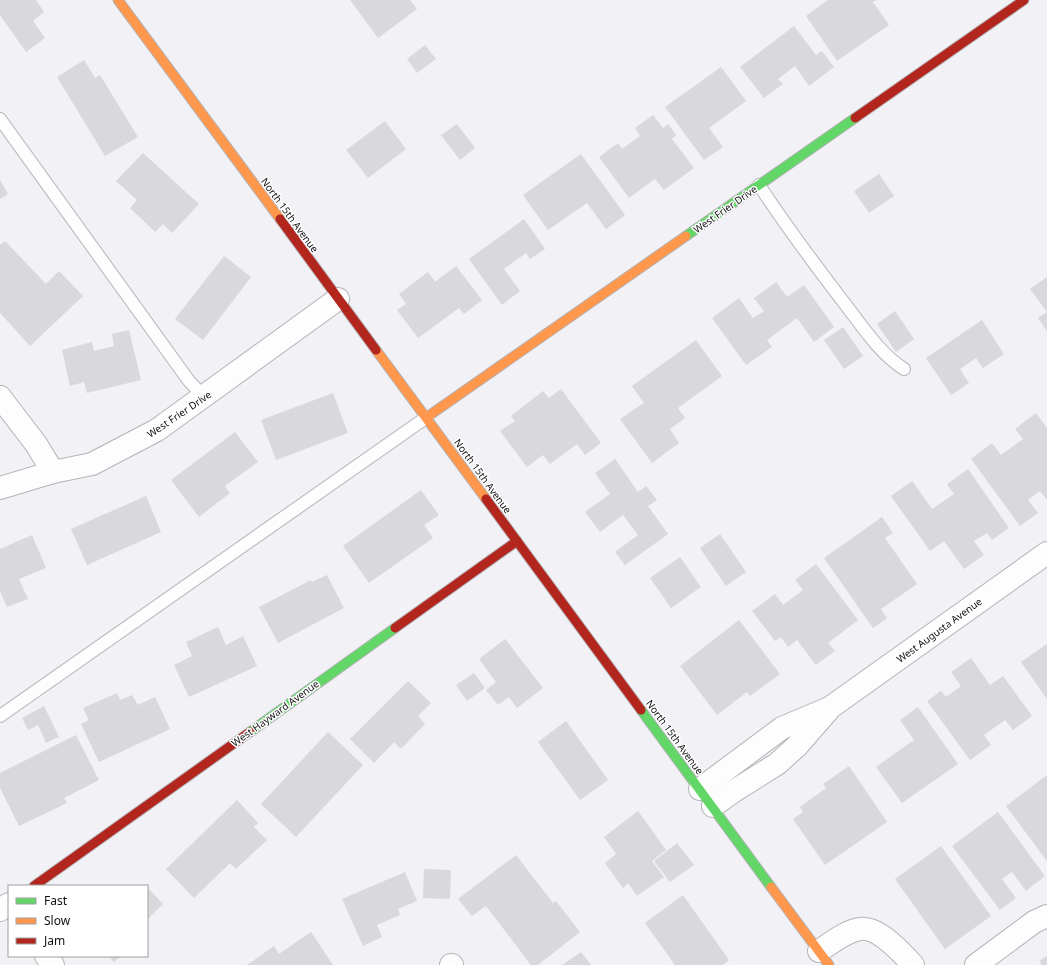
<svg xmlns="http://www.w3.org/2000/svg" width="1047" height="965" viewBox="0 0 1047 965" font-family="'Noto Sans',sans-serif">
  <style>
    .building { fill: #d9d8dc }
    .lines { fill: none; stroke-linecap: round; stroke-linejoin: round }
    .lane-casing { stroke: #b4b4b8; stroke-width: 14 }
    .street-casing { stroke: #b4b4b8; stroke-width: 24 }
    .fast-casing { stroke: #b4b4b8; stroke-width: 11 }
    .slow-casing { stroke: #b4b4b8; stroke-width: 11 }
    .jam-casing { stroke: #b4b4b8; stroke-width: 11 }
    .lane { stroke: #fdfdfe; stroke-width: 12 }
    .street { stroke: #fdfdfe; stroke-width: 22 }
    .fast { stroke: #63d668; stroke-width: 9 }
    .slow { stroke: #ff974d; stroke-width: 9 }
    .jam { stroke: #b3261e; stroke-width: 9 }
    .labels { text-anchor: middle; stroke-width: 3; stroke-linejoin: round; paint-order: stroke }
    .street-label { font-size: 10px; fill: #111114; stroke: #fff }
  </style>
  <rect width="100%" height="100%" fill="#f1f1f6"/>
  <g class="building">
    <path d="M0 0H36L44 12 33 21 45 38 26 52 0 15Z"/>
    <path d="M350 0H410L417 9 378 38Z"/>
    <path d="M828 0H877L873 2 889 25 837 61 806 16Z"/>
    <path d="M794 26 816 55 822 51 834 67 809 86 795 66 778 79 783 84 764 98 740 67Z"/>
    <path d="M425 45 436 59 417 73 407 59Z"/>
    <path d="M84 60 95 78 100 75 138 137 105 156 57 77Z"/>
    <path d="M721 67 746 101 709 128 723 147 704 160 665 107Z"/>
    <path d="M653 115 663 128 668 124 676 135 672 139 694 168 664 190 655 179 629 198 599 157 618 143 622 149 640 136 635 128Z"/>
    <path d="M385 121 406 149 368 178 346 150Z"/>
    <path d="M457 124 475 148 460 160 441 135Z"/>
    <path d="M143 153 199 204 172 233 163 224 155 232 130 208 137 200 116 181Z"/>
    <path d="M581 154 625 215 606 229 587 203 548 230 523 195Z"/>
    <path d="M879 174 894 196 869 213 854 191Z"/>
    <path d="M0 180 8 194 0 199Z"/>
    <path d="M524 219 545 249 530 259 526 253 504 269 520 291 502 305 469 259Z"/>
    <path d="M5 241 46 284 59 271 83 296 30 346 0 313V245Z"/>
    <path d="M224 256 251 277 203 340 175 319Z"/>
    <path d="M456 266 482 300 464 314 459 308 418 338 397 310 406 304 399 294 428 272 435 282Z"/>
    <path d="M1047 277V331L1038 318 1047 312 1030 289Z"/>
    <path d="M776 282 787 297 804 285 834 327 814 342 797 318 767 340 772 347 746 365 712 318 739 298 753 318 764 311 754 298Z"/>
    <path d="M895 311 914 339 896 352 877 324Z"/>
    <path d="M982 320 1004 354 983 368 976 358 960 369 969 383 951 395 926 358Z"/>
    <path d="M843 327 863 356 844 369 824 340Z"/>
    <path d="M129 330 141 380 87 393 84 382 70 386 62 350 92 342 94 351 114 346 112 334Z"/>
    <path d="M696 340 722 376 678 408 685 418 670 429 679 443 652 463 620 419 644 403 632 386Z"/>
    <path d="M561 389 601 443 585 455 577 444 550 464 543 455 527 467 500 431 515 421 511 416 543 391 549 398Z"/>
    <path d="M333 393 348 433 276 460 261 420Z"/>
    <path d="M1036 413 1047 428V500L1040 491 1028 500 1038 513 1020 526 971 459 992 443 1001 455 1023 439 1015 429Z"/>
    <path d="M235 432 258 462 225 486 230 493 199 517 171 480Z"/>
    <path d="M615 459 638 492 646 486 657 500 648 506 668 534 625 565 615 552 638 535 623 515 600 532 585 512 610 494 595 473Z"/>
    <path d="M968 469 1009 528 992 540 987 533 974 541 984 555 964 569 944 541 930 551 891 496 912 481 932 509 954 494 947 484Z"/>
    <path d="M421 490 439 515 424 525 433 538 369 583 343 546Z"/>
    <path d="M146 496 161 532 87 565 71 529Z"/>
    <path d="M882 517 893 533 885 538 917 584 881 609 887 618 873 628 824 558Z"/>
    <path d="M720 534 746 572 726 586 700 548Z"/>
    <path d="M32 535 46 568 19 579 28 599 7 607 0 591V549Z"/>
    <path d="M680 557 701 587 671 608 650 578Z"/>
    <path d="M816 564 858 620 828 643 835 651 816 665 797 640 788 647 781 637 775 641 752 611 775 594 783 605 803 590 795 580Z"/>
    <path d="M327 575 344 608 278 643 259 607 311 580 312 582Z"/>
    <path d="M739 620 780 674 750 696 747 692 717 715 680 666Z"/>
    <path d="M218 627 226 645 243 636 257 666 189 697 174 665 192 656 186 642Z"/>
    <path d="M505 639 543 688 517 708 509 697 498 705 486 690 496 682 479 659Z"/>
    <path d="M1047 644V699L1021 662Z"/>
    <path d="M971 658 990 685 1003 676 1032 716 1013 730 1005 720 984 735 991 745 970 760 927 701 941 691 946 697 961 686 951 672Z"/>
    <path d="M474 673 485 688 467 701 456 685Z"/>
    <path d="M408 681 431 703 418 716 425 724 401 749 394 742 374 763 350 739Z"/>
    <path d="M117 693 120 700 132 695 138 705 155 697 170 729 99 762 81 724 89 720 83 708Z"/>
    <path d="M44 706 59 737 46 743 38 725 28 730 22 718Z"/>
    <path d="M918 707 958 764 902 803 876 767 914 740 900 720Z"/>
    <path d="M566 721 608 780 580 800 538 742Z"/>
    <path d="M328 732 363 765 296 837 261 804Z"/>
    <path d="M76 735 99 780 64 798 67 803 19 826 0 788V773Z"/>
    <path d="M849 766 887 822 825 865 793 819 803 812 800 807 826 788 823 784Z"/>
    <path d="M1047 775V861L1006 806Z"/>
    <path d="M237 800 258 823 254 827 267 840 236 869 230 863 194 898 166 869Z"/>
    <path d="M638 811 666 850 652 861 664 877 637 896 628 883 623 888 605 863 616 854 604 837Z"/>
    <path d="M998 812 1045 876 1026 891 1012 872 1002 879 1016 898 1000 910 952 846Z"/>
    <path d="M677 843 694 865 670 882 654 861Z"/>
    <path d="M941 846 991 916 945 949 895 879Z"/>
    <path d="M516 855 553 903 556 901 580 932 538 965H531L486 906 472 916 458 899Z"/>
    <path d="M424 869 451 870 450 899 423 898Z"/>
    <path d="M405 872 417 901 398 909 400 915 377 925 382 937 363 946 342 899Z"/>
    <path d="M147 887 163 904 147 920Z"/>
    <path d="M683 895 729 960 723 965H675L645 923Z"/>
    <path d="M311 932 333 965H247L274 946 279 954Z"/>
    <path d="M581 952 591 965H562Z"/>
    <path d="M108 956H121L114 962Z"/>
    <path d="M1047 956V965H1042L1039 961Z"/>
  </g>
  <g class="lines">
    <g class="lane-casing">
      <g id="lane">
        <path d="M0 119 189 381 204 397"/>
        <path d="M759 185C786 226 815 265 845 304 862 326 880 354 904 369"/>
        <path d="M0 716 427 417"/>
      </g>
    </g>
    <g class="street-casing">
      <g id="street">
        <path d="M0 397 36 444 53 472"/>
        <path d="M0 488 53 472 92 464 157 430 338 299"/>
        <path d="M700 789 782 728 827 709"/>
        <path d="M713 806 734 791 777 764 797 746 831 707 1047 553"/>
        <path d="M0 910 9 904"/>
        <path d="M819 951C831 943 846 931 860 929 878 926 902 953 913 965"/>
        <path d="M46 956 53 965"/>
        <path d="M451 965H452"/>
        <path d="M976 965 1034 922 1047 916"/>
      </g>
    </g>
    <g class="fast-casing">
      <g id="fast">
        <path d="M686 236 855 118"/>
        <path d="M641 710 771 887"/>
        <path d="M250 732 395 628"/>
      </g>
    </g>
    <g class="slow-casing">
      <g id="slow">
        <path d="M118 0 280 219"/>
        <path d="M376 350 486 499"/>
        <path d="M427 417 686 236"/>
        <path d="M771 887 829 965"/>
      </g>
    </g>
    <g class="jam-casing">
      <g id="jam">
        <path d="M855 118 1024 0"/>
        <path d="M280 219 376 350"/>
        <path d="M486 499 641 710"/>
        <path d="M395 628 517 541"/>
        <path d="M34 886 250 732"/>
      </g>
    </g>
    <use href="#lane" class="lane"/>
    <use href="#street" class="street"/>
    <use href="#fast" class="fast"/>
    <use href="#slow" class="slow"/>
    <use href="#jam" class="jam"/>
  </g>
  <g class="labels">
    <g class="street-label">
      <text transform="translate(725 209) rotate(-35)" y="4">West Frier Drive</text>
      <text transform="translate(290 215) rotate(54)" y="4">North 15th Avenue</text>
      <text transform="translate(179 414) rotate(-34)" y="4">West Frier Drive</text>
      <text transform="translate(483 476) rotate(54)" y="4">North 15th Avenue</text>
      <text transform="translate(939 630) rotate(-36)" y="4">West Augusta Avenue</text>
      <text transform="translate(275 713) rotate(-36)" y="4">West Hayward Avenue</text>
      <text transform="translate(675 737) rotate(54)" y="4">North 15th Avenue</text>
    </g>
  </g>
  <rect x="8" y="885" width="140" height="72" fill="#ffffff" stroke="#a0a0a1"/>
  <rect x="16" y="898" width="20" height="6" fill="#63d668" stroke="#a0a0a1"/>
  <text x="44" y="905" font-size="12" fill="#111114">Fast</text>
  <rect x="16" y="918" width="20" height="6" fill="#ff974d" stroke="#a0a0a1"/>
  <text x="44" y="925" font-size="12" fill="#111114">Slow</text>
  <rect x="16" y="938" width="20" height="6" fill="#b3261e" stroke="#a0a0a1"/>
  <text x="44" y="945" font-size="12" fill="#111114">Jam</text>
</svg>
